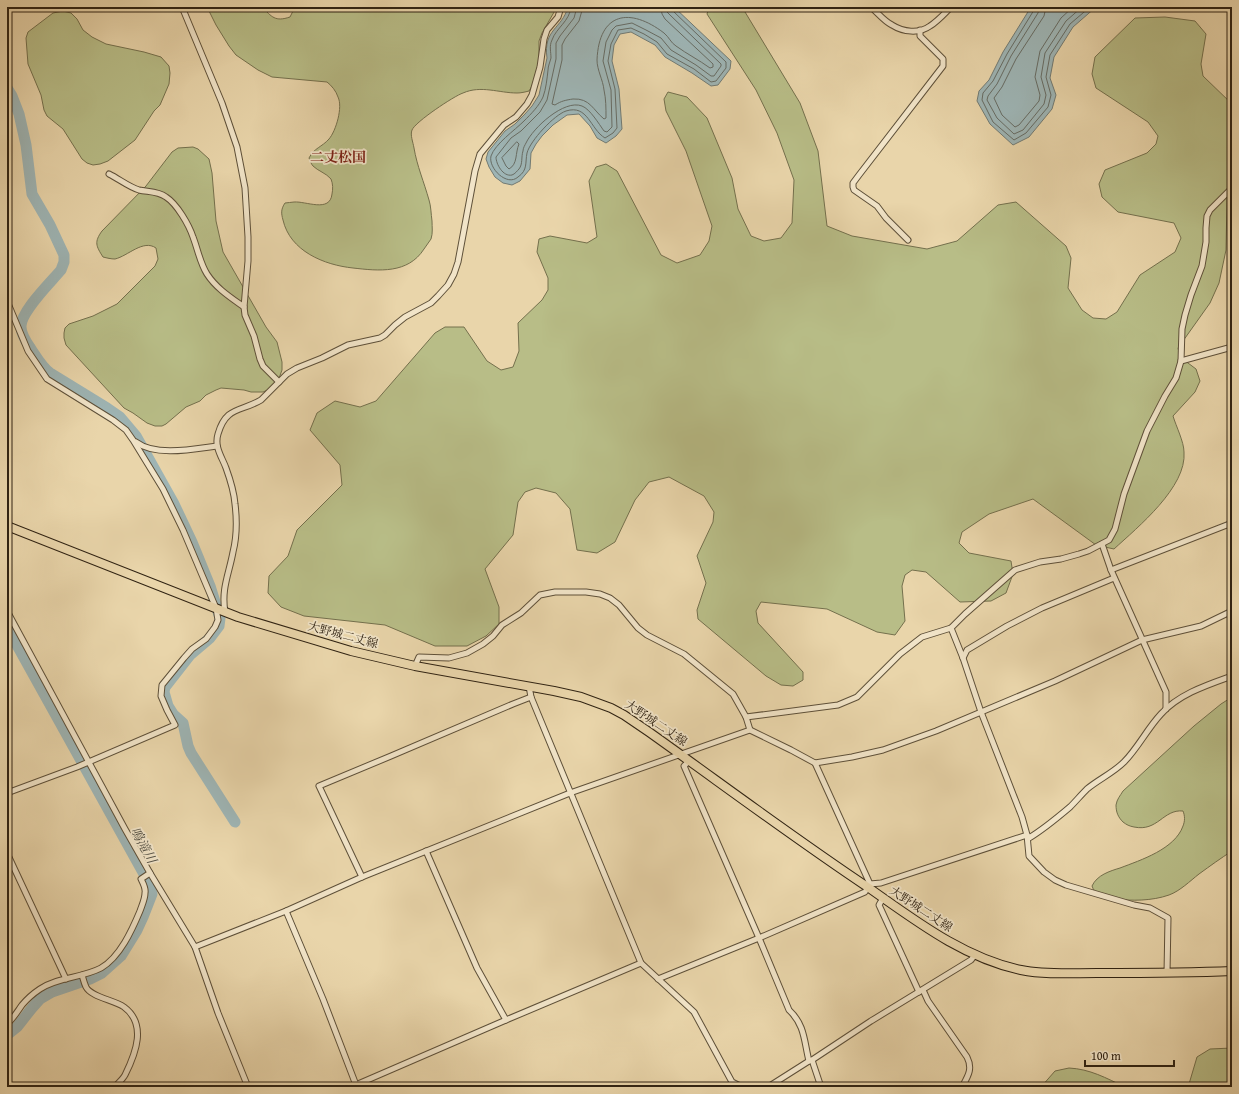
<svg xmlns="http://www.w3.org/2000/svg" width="1239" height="1094" viewBox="0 0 1239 1094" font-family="'Gentium Book Plus','Noto Serif JP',serif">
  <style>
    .green { fill: #b8bd87; stroke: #74704d }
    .water { fill: #9eb5b5; stroke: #727b74 }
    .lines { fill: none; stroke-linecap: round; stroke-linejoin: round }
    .shore { stroke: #676c64; stroke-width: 1 }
    .river { stroke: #9eb5b5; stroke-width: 11 }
    .street-casing { stroke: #5e5039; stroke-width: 7 }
    .primary-casing { stroke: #302313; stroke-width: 10 }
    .street { stroke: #f1e4c8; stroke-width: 5 }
    .primary { stroke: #e9d5aa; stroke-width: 8 }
    .labels { text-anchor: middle; stroke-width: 3.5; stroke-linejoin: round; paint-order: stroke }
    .street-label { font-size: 12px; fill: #302313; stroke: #f1e4c8 }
    .water-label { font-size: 13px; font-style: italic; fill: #514f44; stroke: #f1e4c8 }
    .quarter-label { font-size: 14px; font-weight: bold; fill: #7a1f14; stroke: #f1e4c8 }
  </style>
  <rect width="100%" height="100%" fill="#e9d5aa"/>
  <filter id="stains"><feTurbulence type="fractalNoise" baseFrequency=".005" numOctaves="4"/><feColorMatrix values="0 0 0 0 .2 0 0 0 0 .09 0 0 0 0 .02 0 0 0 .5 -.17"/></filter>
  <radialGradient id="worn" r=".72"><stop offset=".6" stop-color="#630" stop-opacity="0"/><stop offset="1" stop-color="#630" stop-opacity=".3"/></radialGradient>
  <g class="green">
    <path d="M207 7H262C272 17 275 22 290 17L295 7H403L414 9 422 7H557L542 33 539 41V61L532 86 529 91C525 92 521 93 517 93 499 93 481 85 463 93 454 96 415 122 412 130 410 135 413 142 414 148 417 166 424 182 429 200 431 206 431 214 432 221 432 227 433 233 431 239 429 242 426 246 424 249 408 274 379 271 353 268 324 265 290 251 283 220 281 213 281 209 285 203 288 203 291 202 294 202 306 201 330 213 332 194 333 189 333 184 331 179 326 173 318 171 313 166 311 164 310 160 309 158 314 148 322 147 329 139 336 131 343 107 338 97 336 91 332 86 327 82L272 77 258 70 236 55 229 46 216 25Z"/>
    <path d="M709 7H742L800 103 818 151 827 226 852 236 927 249 957 241 998 205 1016 202 1066 246 1071 258 1068 288 1082 310 1093 318 1106 319 1117 312 1140 275 1175 252 1181 238 1174 223 1118 212 1102 197 1099 184 1105 170 1147 153 1156 144 1158 136 1148 122 1096 88 1092 74 1095 57 1135 18 1165 17 1195 21 1206 34 1201 64 1203 76 1232 104V182L1227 199 1226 250 1219 283 1210 303 1178 348 1180 357 1196 369 1200 381 1195 392 1173 416C1176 426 1184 442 1184 452 1187 487 1138 527 1114 549L1096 545 1033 499 989 514 962 532 959 543 969 553 1011 561 1013 574 1006 593 991 601 960 602 926 572 912 570 905 575 902 586 905 621 895 635 877 632 827 609 761 602 756 611 758 623 803 672V680L793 686 781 685 766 676 698 619 697 610 706 583 697 556 713 522 714 512 704 496 669 477 649 482 635 500 615 542 597 553 577 550 570 509 556 493 536 488 525 492 518 502 513 535 485 569 499 607V624L486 636 467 646H435L385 625 304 616 281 607 268 593 269 576 288 556 297 530 342 485 340 465 310 430 317 413 335 401 360 407 376 401 435 333 445 327H464L487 361 501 370 513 367 519 351 518 323 542 300 548 290V278L537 252 539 239 550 236 587 243 597 237 589 181 596 167 606 164 617 171 661 255 677 263 700 255 709 241 712 226 686 151 666 111 664 99 668 92 687 97 707 118 732 178 738 209 751 236 764 241 781 238 792 223 794 180 777 133 756 90 707 14Z"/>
    <path d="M63 11 71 13 77 19 83 30 92 37 106 44 144 52 161 57 169 66 170 73 169 84 160 105 154 111 135 140 108 161 100 164 93 165 87 163 82 159 63 129 47 116 44 110 41 95 28 64 26 38 28 32 53 13Z"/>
    <path d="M193 147 198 149 209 159 212 173 216 221 223 252 266 327 277 342 282 362V370L278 381 270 389 263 392H251L244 390 221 388 216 390 206 395 200 401 186 407 166 424 162 426H155L147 423 133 413 124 408 66 345 64 338V333L65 328 69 324 93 316 117 304 155 266 158 259 156 248C143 239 128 256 115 259 111 259 107 258 103 257 96 246 94 242 102 231L146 186 172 152 178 148Z"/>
    <path d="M1232 697V851C1221 858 1210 866 1199 874 1190 881 1180 891 1169 895 1152 901 1132 901 1114 899 1106 898 1094 894 1092 886 1097 875 1110 871 1120 868 1141 860 1175 849 1183 826 1185 821 1185 816 1183 811 1163 809 1158 832 1134 827 1129 826 1127 825 1123 822 1118 817 1116 812 1116 805 1117 799 1120 796 1123 791L1194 726 1221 704Z"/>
    <path d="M1232 1048V1087H1185L1189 1084 1197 1057 1210 1049Z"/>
    <path d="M1069 1068C1090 1069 1106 1078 1125 1087H1041L1055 1071Z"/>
  </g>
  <g class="water">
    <path d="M568 7H674L731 61 730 69 718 85 711 86 692 73 665 57 655 45 642 38 631 32 620 34 614 45 612 61 619 89 622 129 616 136 606 143 597 138 590 126 579 114 567 115 553 125 542 136 536 144 531 153 530 169 520 181 512 185 503 183 495 177 489 167 486 159 488 152 505 131 515 124 525 114 532 106 539 95 547 58C543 29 562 29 568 7Z"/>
    <path d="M1031 7H1096L1073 27 1054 57 1050 78 1056 95 1052 109 1029 137 1013 145 990 124 977 101 979 91 989 80 1003 52Z"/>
  </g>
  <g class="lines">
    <g class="shore">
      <path d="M571 7C570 21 556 28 552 40 549 46 551 52 551 58 550 62 548 66 548 70 547 79 546 89 543 97 539 106 531 114 524 121 515 130 495 144 491 156 488 168 507 187 518 177 528 170 525 163 527 153 530 141 554 115 566 111 588 104 590 129 605 138L613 133 617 128 615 89 608 61 611 44 618 30 631 28 644 34 657 42 667 54 694 69 711 82 716 81 726 68V62L673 11 672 7"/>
      <path d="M577 7 574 18 560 36 556 43V59L547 100 540 112 521 131 511 138 496 157C496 164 503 177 512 175 515 174 517 171 519 169 523 164 521 157 523 151 523 148 525 145 526 143 533 128 564 99 582 106 590 109 599 124 604 131L607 132 612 127 611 90 603 61 606 42 612 30 616 26 632 23 646 30 661 38 671 50 696 65 711 76H714L721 66V64L670 15 667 12V7"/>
      <path d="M583 7 579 21 565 39 562 45V60L552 104 555 105C561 101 566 100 573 99 590 98 593 110 604 119L606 118C606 108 606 99 604 90 603 80 597 70 597 60 599 12 630 7 664 33 669 37 671 43 676 46 687 54 699 60 710 68L713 67V64L665 19 662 14 661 7"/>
      <path d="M1035 7 1034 10 1007 54 993 81 983 93 982 100 993 122 1014 140 1026 133 1048 107 1051 95 1046 77 1050 55 1070 24 1090 7"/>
      <path d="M1040 7 1038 13 1011 56 997 84 988 96 987 100 997 118 1014 134 1023 130 1044 104 1046 95 1041 77 1045 53 1066 21 1082 7"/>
      <path d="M1046 7 1044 16 1016 59 1002 87 994 98 1002 115 1015 127 1019 125 1039 101 1040 95 1035 77 1040 51 1061 18 1073 7"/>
      <path d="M517 142 519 144C515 153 518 164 509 169L506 166 502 158Z"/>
    </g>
    <g class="river">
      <path d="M7 88 12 96 19 114 26 145 32 194 50 225 64 255V262L61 270C50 283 20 312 21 327 21 335 27 343 31 349 37 358 42 367 50 373L107 408 120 417 136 436 174 504 192 542 210 586 220 618 219 626 210 638 190 655 165 687 164 692 168 706 173 714 183 723 188 746 191 753 235 822"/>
      <path d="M7 627 149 883 152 894 143 917 137 930 121 956 102 973 90 979 52 992 40 999 32 1008 17 1027 7 1035"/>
    </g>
    <g class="street-casing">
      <g id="street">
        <path d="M182 7 222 103 237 147 245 188 248 237V261L244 307 245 315 254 336 260 359 263 366 279 382"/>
        <path d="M871 7C878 13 884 21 892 25 903 32 919 34 930 26 938 21 944 14 951 7"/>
        <path d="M109 174C119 179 129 187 139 190 148 192 158 191 166 197 177 204 189 225 193 237 198 250 200 263 207 274 216 288 230 297 244 307"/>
        <path d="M908 240 886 218 877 206 854 190 853 187V183L859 175 943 66V59L920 36V30"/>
        <path d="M7 301 28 351 47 379 113 420 126 430 133 440 163 489 183 530 216 608 218 620 215 627 206 639 192 649 184 658 162 685 161 696 167 710 175 725 77 767 7 793"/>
        <path d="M1181 361 1232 347"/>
        <path d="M136 442C156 457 194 449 217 446"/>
        <path d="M1102 544 1111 570 1166 692V709"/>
        <path d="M1111 570 1232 523"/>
        <path d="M7 611 125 829 150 873 195 947 218 1013 248 1087"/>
        <path d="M225 612C221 589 229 574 233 552 237 536 237 520 235 504 234 492 230 479 226 468 222 457 214 447 218 434 226 406 241 412 261 400L287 374 297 368 322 358 348 345 380 338 385 335 395 325 405 317 431 303 438 296 448 285 454 274 458 262 475 171 480 154 504 125 516 117 527 104 532 95 540 67 544 39 547 30 558 17 561 7"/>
        <path d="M951 628 963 658 981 712 1022 817 1027 835 1029 856 1044 872 1055 880 1066 885 1134 905 1150 908 1168 918 1167 973"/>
        <path d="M963 658 967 650 1007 626 1042 608 1114 578"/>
        <path d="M415 666 419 657 449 658 467 653 483 644 493 636 502 625 521 613 540 595 555 592H586L600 594 610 598 619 605 638 628 647 635 684 654 733 694 746 717 750 730"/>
        <path d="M529 686 531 697 641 963 694 1012 732 1082 742 1087"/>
        <path d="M746 717 838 705 857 697 900 654 922 637 951 628 965 614 1015 570 1040 562 1061 559 1079 554 1088 551 1109 540 1115 529 1124 494 1147 431 1165 396 1176 378 1181 361 1182 329 1185 315 1191 295 1202 266 1206 242V228L1207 216 1210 210 1232 188"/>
        <path d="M689 761 684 766 759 938 789 1010C805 1025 804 1041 809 1061"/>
        <path d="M815 763 852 757 883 750 936 731 1055 681 1142 640 1201 626 1232 611"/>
        <path d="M426 851 477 968 506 1020"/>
        <path d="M7 853 66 979"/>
        <path d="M362 877 319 786 391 756 513 704 531 697"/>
        <path d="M870 884 881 883 1027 835 1029 838C1044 829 1057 818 1070 807 1076 801 1081 795 1087 789 1099 779 1113 773 1124 762 1138 748 1147 729 1161 714 1179 694 1207 685 1232 676"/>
        <path d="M883 898 879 905 919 992"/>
        <path d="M286 911 323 999 356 1085"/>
        <path d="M195 947 286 911 362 877 570 793 750 730 791 750 815 763 870 884 865 892 759 938 658 979"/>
        <path d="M82 975C83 978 84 983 86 987 91 997 114 1000 124 1007 147 1024 136 1053 125 1075 123 1079 118 1083 115 1087"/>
        <path d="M923 990 928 1001 967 1057C973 1069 968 1076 962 1087"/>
        <path d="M7 1024C13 1019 17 1012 22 1005 27 999 34 993 40 989 58 977 82 978 101 968 120 957 132 930 140 911 142 905 145 899 145 893 146 888 143 883 141 879L150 873"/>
        <path d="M812 1060 821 1087"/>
        <path d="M351 1087 506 1020 641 963"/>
        <path d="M768 1087 809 1061 812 1060 871 1021 971 960 975 955"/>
      </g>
    </g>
    <g class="primary-casing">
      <path id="primary" d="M7 526 238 617 351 651 415 666 554 691 581 697 611 708 624 715 649 732C722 784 794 838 869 888 916 921 964 958 1021 970 1046 975 1072 973 1097 973 1142 973 1187 973 1232 971"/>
    </g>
    <use href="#street" class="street"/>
    <use href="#primary" class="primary"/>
  </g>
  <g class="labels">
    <g class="street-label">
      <text transform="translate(343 635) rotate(15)" y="4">大野城二丈線</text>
      <text transform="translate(656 723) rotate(34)" y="4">大野城二丈線</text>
      <text transform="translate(921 909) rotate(33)" y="4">大野城二丈線</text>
    </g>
    <g class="water-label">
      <text transform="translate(144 845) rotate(61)" y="5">鳴滝川</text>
    </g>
    <g class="quarter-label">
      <text x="338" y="162">二丈松国</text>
    </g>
  </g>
  <rect width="1239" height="1094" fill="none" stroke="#e9d5aa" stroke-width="24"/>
  <rect x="8" y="8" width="1223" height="1078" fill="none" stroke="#302313" stroke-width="2"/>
  <rect x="12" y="12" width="1215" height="1070" fill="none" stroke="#302313"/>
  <path d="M1085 1060v6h89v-6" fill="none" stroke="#302313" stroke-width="2"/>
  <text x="1091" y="1060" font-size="12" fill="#302313" stroke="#f1e4c8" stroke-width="3" paint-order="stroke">100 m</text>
  <rect width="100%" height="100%" filter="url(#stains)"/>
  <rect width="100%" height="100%" fill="url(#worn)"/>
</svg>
